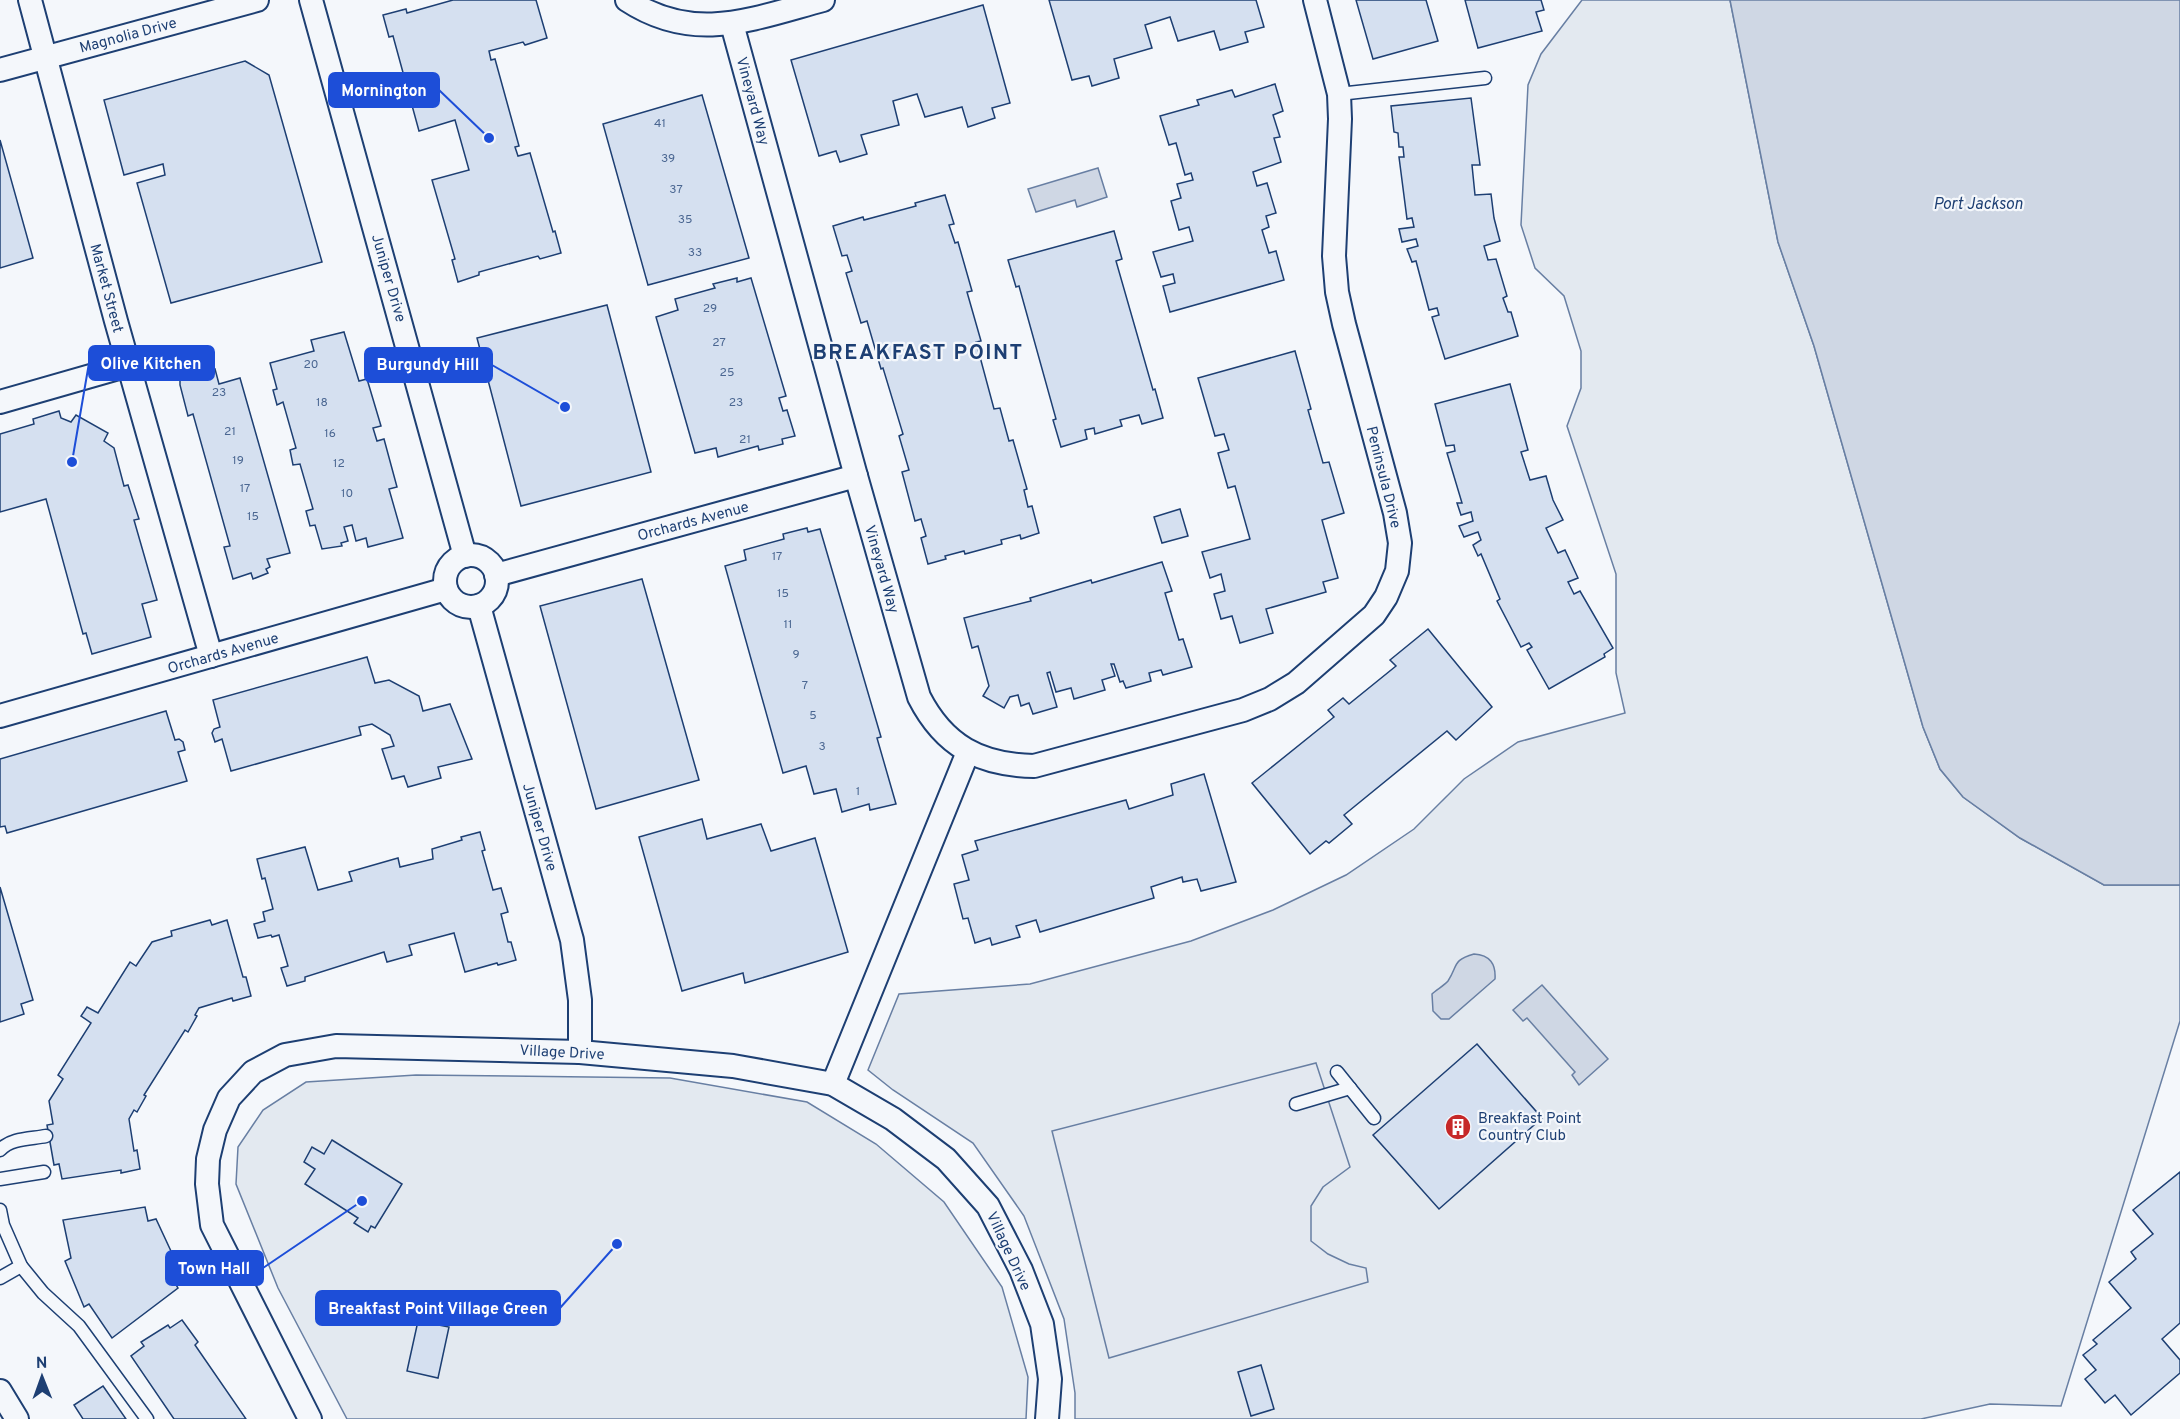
<svg xmlns="http://www.w3.org/2000/svg" width="2180" height="1419" viewBox="0 0 2180 1419" font-family="Overpass,sans-serif">
  <style>
    .green { fill: #e3e9f0; stroke: #687fa3; stroke-width: 1.5 }
    .parking { fill: #e3e8f0; stroke: #687fa3; stroke-width: 1.5 }
    .water { fill: #cfd7e4; stroke: #687fa3; stroke-width: 1.5 }
    .building { fill: #d5e0f0; stroke: #1d3f73; stroke-width: 1.5 }
    .lines { fill: none; stroke-linecap: round; stroke-linejoin: round }
    .service-casing { stroke: #1d3f73; stroke-width: 15 }
    .minor-casing { stroke: #1d3f73; stroke-width: 26 }
    .service { stroke: #f4f7fb; stroke-width: 12 }
    .minor { stroke: #f4f7fb; stroke-width: 22 }
    .labels { text-anchor: middle; stroke-width: 4.5; stroke-linejoin: round; paint-order: stroke }
    .number-label { font-size: 12px; fill: #4b6792 }
    .street-label { font-size: 15px; fill: #1d3f73; stroke: #f4f7fb }
    .poi-label { font-size: 15px; fill: #1d3f73; stroke: #f4f7fb; text-anchor: start }
    .water-label { font-size: 16px; font-style: italic; fill: #1d3f73; stroke: #f4f7fb }
    .district-label { font-size: 21px; font-weight: bold; letter-spacing: 1.5px; fill: #1d3f73; stroke: #f4f7fb }
    .leader { fill: none; stroke: #1d4ed8; stroke-width: 2 }
    .callout-dot { fill: #1d4ed8; stroke: #f4f7fb; stroke-width: 2 }
    .callout { fill: #1d4ed8; stroke: #1d4ed8; stroke-width: 2 }
    .callout-label { font-size: 16px; text-anchor: middle; font-weight: bold; fill: #fff }
  </style>
  <rect width="100%" height="100%" fill="#f4f7fb"/>
  <g class="green">
    <path d="M1582 0H1730L1778 242 1814 346 1923 727 1940 769 1963 797 2020 838 2104 885H2180V1021L2061 1406 1990 1404 1921 1419H1075V1393L1064 1319 1024 1216 973 1143 893 1090 868 1070 899 994 1030 984 1191 941 1273 910 1346 875 1414 829 1464 779 1518 742 1625 713 1616 673V574L1567 426 1581 388V351L1564 296 1535 268 1521 225 1528 85 1541 54Z"/>
    <path d="M416 1075 670 1078 807 1102 876 1144 944 1202 1002 1287 1028 1377 1026 1419H347L278 1288 236 1184 238 1147 263 1110 306 1082Z"/>
  </g>
  <path class="parking" d="M1316 1063 1350 1167 1323 1187 1311 1206V1241L1328 1254 1349 1264 1366 1268 1368 1282 1109 1358 1052 1131Z"/>
  <g class="water">
    <path d="M1730 0H2180V885H2104L2020 838 1963 797 1940 769 1923 727 1814 346 1778 242Z"/>
    <path d="M1098 168 1107 197 1077 207 1075 200 1036 212 1028 189Z"/>
    <path d="M1474 954C1490 955 1496 964 1495 979L1449 1019H1441L1433 1011 1432 994C1436 990 1445 985 1448 981 1458 966 1452 960 1474 954Z"/>
    <path d="M1542 985 1608 1059 1579 1085 1572 1075 1575 1072 1527 1018 1523 1021 1513 1010Z"/>
  </g>
  <g class="building">
    <path d="M453 0H536L547 38 525 45 523 42 489 51 491 60 495 59 519 146 515 147 518 156 530 153 553 232 555 231 561 253 540 259 538 256 479 272V275L458 282 452 260 455 259 432 180 469 170 455 120 419 131 393 36 389 37 383 15 406 9 407 13Z"/>
    <path d="M1049 0H1256L1264 27 1245 32 1248 42 1220 50 1214 31 1178 41 1170 17 1145 25 1152 48 1114 59 1119 78 1092 86 1089 76 1072 80Z"/>
    <path d="M1356 0H1426L1438 41 1373 59Z"/>
    <path d="M1465 0H1541L1544 10 1536 12 1542 31 1478 48Z"/>
    <path d="M983 5 1010 103 992 108 995 118 968 127 962 107 925 117 917 94 893 101 899 125 861 135 867 154 840 162 836 151 819 156 791 60Z"/>
    <path d="M245 61 269 75 322 262 171 303 137 183 165 175 163 164 124 175 104 100Z"/>
    <path d="M1275 84 1283 111 1273 115 1280 137 1274 138 1281 162 1253 172 1257 186 1267 183 1276 213 1266 216 1269 227 1262 230 1269 253 1276 251 1284 280 1170 312 1163 286 1175 283 1173 274 1161 277 1153 252 1193 241 1189 227 1179 230 1171 201 1181 198 1177 184 1193 180 1191 173 1185 175 1176 143 1169 145 1160 116 1199 105 1197 100 1232 90 1235 97Z"/>
    <path d="M702 95 749 258 648 285 603 124Z"/>
    <path d="M1471 98 1480 165H1472L1475 195 1491 194 1494 218 1500 241 1484 246 1488 260 1496 259 1507 296 1503 298 1508 312H1511L1518 336 1445 359 1432 317 1439 315 1437 308 1429 310 1416 261 1412 262 1407 249 1418 246 1416 239 1402 242 1399 229 1414 227 1412 218 1407 219 1399 157H1404L1403 147H1399L1398 133 1394 132 1391 106Z"/>
    <path d="M0 140 33 258 0 268Z"/>
    <path d="M945 195 954 224 949 225 955 243 958 242 972 291 967 292 981 341 976 342 994 409 1000 408 1009 441 1013 440 1027 489 1024 490 1028 507 1032 506 1039 533 1021 539 1020 535 1001 540 1002 544 965 554 964 551 945 556 946 559 928 564 921 538 926 536 921 519 915 521 902 472 909 470 899 436 903 434 883 368 881 369 867 321 861 323 846 273 852 271 847 255 842 256 833 226 863 217 864 220 916 206 915 203Z"/>
    <path d="M1114 231 1122 259 1116 261 1153 390 1155 389 1163 418 1142 424 1139 415 1120 420 1122 426 1095 434 1094 428 1085 430 1087 439 1061 447 1053 420 1056 419 1019 286 1016 287 1008 260Z"/>
    <path d="M737 278V282L751 278 786 396 779 398 783 411 787 410 795 436 782 439 783 444 759 450 758 446 718 457 716 448 695 453 656 317 678 310 675 299 715 288 713 284Z"/>
    <path d="M607 305 651 472 521 506 477 338Z"/>
    <path d="M344 332 359 381 367 379 381 426 373 428 377 441 384 439 397 487 389 489 403 538 368 547 366 538 356 541 352 525 344 527 348 541 341 543 342 546 322 549 315 525 310 526 306 511 313 509 300 464 293 465 290 450 296 448 283 402 277 405 273 390 277 389 270 363 314 351 311 340Z"/>
    <path d="M1295 351 1311 409 1308 410 1323 463 1329 462 1344 513 1322 520 1338 578 1323 582 1326 592 1266 609 1273 633 1240 643 1232 616 1221 619 1214 594 1225 591 1221 574 1210 578 1202 552 1250 539 1235 486 1228 488 1218 453 1229 450 1224 434 1215 436 1198 378Z"/>
    <path d="M215 369 219 384 240 378 290 553 267 559 270 567 266 569 268 573 253 579 251 573 233 579 224 547 230 546 193 414 188 416 180 385V379Z"/>
    <path d="M1510 384 1528 450 1521 452 1530 480 1546 476 1553 500 1563 520 1546 528 1558 553 1565 550 1578 578 1568 582 1574 594 1580 591 1613 648 1604 654 1605 657 1549 689 1527 650 1532 647 1529 643 1521 647 1497 601 1500 599 1481 554 1478 556 1473 545 1481 540 1478 532 1464 537 1459 526 1473 521 1471 512 1461 515 1457 503H1462L1447 453 1455 451 1454 445 1446 446 1435 404Z"/>
    <path d="M59 411 61 418 71 422 76 415 108 433 104 441 114 448 124 486 128 485 139 519 134 520 157 600 142 604 151 637 92 654 86 633 83 634 46 499 0 512V434L34 424 33 419Z"/>
    <path d="M1180 509 1188 536 1162 543 1154 517Z"/>
    <path d="M807 528 808 532 820 529 881 737 877 738 896 804 870 810 869 804 842 812 836 789 814 794 806 766 783 773 725 566 746 560 744 550 784 539 783 534Z"/>
    <path d="M1162 562 1172 591 1165 593 1179 640 1183 639 1192 667 1163 675 1161 670 1149 673 1151 681 1126 688 1123 681 1120 682 1114 664H1111L1115 676 1102 680 1105 690 1074 699 1071 688 1056 692 1050 672 1047 673 1057 707 1033 714 1029 703 1021 706 1018 695 1010 697 1004 708 983 696 989 686 978 646 972 648 964 618 1031 601 1030 598 1091 580 1092 583Z"/>
    <path d="M642 579 699 780 596 809 540 606Z"/>
    <path d="M1428 629 1492 707 1456 740 1447 731 1344 815 1352 824 1329 843 1326 841 1310 854 1252 783 1334 717 1328 710 1343 698 1349 704 1396 666 1390 660Z"/>
    <path d="M367 657 375 683 389 680 419 696 423 711 450 704 472 759 438 767 441 778 408 787 404 776 392 779 382 749 394 746 390 735 372 724 359 727 361 735 231 771 222 739 215 742 212 733 214 729 220 727 213 700Z"/>
    <path d="M166 711 175 740 179 739 183 742 185 750 178 752 187 781 7 833 5 826 0 827V759Z"/>
    <path d="M1204 774 1236 882 1201 891 1197 879 1183 882 1182 877 1151 887 1154 898 1040 932 1036 920 1016 926 1020 937 992 945 990 938 975 943 968 918 963 919 954 884 969 880 962 855 978 850 975 841 1126 800 1129 809 1173 795 1171 784Z"/>
    <path d="M702 819 707 839 761 824 771 851 815 838 848 952 745 983 743 973 682 991 639 837Z"/>
    <path d="M480 832 485 850 482 851 493 890 501 888 508 912 501 914 508 942H511L516 960 498 965 497 963 465 972 454 933 409 945 412 955 387 962 384 952 305 977V981L287 986 281 968 288 966 279 935 272 937 271 935 258 938 254 924 265 921 263 912 273 909 265 878 262 879 257 859 305 847 318 890 352 881 349 872 398 858 400 867 433 859 432 849 462 840 461 837Z"/>
    <path d="M0 887 33 1000 21 1004 24 1014 0 1022Z"/>
    <path d="M210 920 212 925 227 920 243 977H246L251 996 233 1001 232 998 199 1008 195 1015 197 1016 188 1032 185 1030 144 1095 146 1096 137 1112 134 1110 129 1119 134 1151 137 1150 140 1169 121 1173V1170L62 1179 59 1164 54 1165 47 1125 53 1124 49 1101 63 1079 58 1075 91 1023 81 1016 87 1007 98 1013 130 962 136 966 152 942 172 936 171 931Z"/>
    <path d="M1477 1044 1542 1118 1439 1209 1373 1135Z"/>
    <path d="M332 1140 402 1184 375 1228 371 1226 368 1232 354 1223 358 1218 305 1184 315 1169 304 1162 312 1147 324 1154Z"/>
    <path d="M2180 1172V1323L2162 1339 2180 1360V1373L2131 1415 2115 1395 2105 1403 2085 1379 2096 1370 2083 1355 2097 1344 2093 1340 2131 1308 2109 1282 2136 1259 2131 1252 2153 1234 2133 1210Z"/>
    <path d="M145 1207 148 1221 156 1219 177 1264 168 1271 178 1288 112 1338 89 1304 84 1307 65 1261 71 1258 63 1220Z"/>
    <path d="M182 1320 198 1342 195 1345 246 1419H174L131 1356 144 1346 141 1342 168 1325 170 1328Z"/>
    <path d="M418 1321 449 1327 438 1378 407 1371Z"/>
    <path d="M1261 1365 1274 1409 1251 1416 1238 1372Z"/>
    <path d="M103 1386 126 1419H83L74 1405Z"/>
  </g>
  <g class="lines">
    <g class="service-casing">
      <g id="service">
        <path d="M1339 94 1485 78"/>
        <path d="M1337 1072 1374 1118"/>
        <path d="M1296 1104 1350 1088"/>
        <path d="M0 1150C11 1138 31 1139 46 1136"/>
        <path d="M0 1179 44 1172"/>
        <path d="M0 1210 3 1225 21 1266 43 1293 79 1326 147 1419"/>
        <path d="M0 1278 21 1266"/>
      </g>
    </g>
    <g class="minor-casing">
      <g id="minor">
        <path d="M30 0 116 321 211 656"/>
        <path d="M311 0 465 556"/>
        <path d="M627 0C694 44 752 19 823 0"/>
        <path d="M732 24 856 476 919 697C944 746 980 765 1034 766L1243 710 1270 699 1296 683 1374 615 1386 597 1397 571 1400 543 1395 513 1344 324 1337 292 1334 256 1340 119 1339 94 1315 0"/>
        <path d="M0 70 257 0"/>
        <path d="M0 402 129 365"/>
        <circle cx="471" cy="581" r="26"/>
        <path d="M496 575 856 476"/>
        <path d="M479 606 572 940 580 1000V1052"/>
        <path d="M0 716 446 589"/>
        <path d="M833 1084 968 752"/>
        <path d="M0 1391 17 1419"/>
        <path d="M310 1419 212 1225 207 1184 208 1159 215 1130 229 1098 253 1072 285 1055 336 1046 580 1052 733 1066 833 1084 893 1119 946 1159 988 1206 1021 1270 1042 1324 1050 1379 1047 1419"/>
      </g>
    </g>
    <use href="#service" class="service"/>
    <use href="#minor" class="minor"/>
  </g>
  <defs>
    <g id="building-disc" transform="scale(1.35)"><circle r="9.5" fill="#c62828" stroke="#f4f7fb"/><path d="M-4-6H4V6H1V3H-1V6H-4ZM-2.5-4.3h1.7v1.8h-1.7ZM.8-4.3h1.7v1.8H.8ZM-2.5-1h1.7V.8h-1.7ZM.8-1h1.7V.8H.8Z" fill="#fff"/></g>
  </defs>
  <g fill-rule="evenodd">
    <use href="#building-disc" x="1458" y="1127"/>
  </g>
  <g class="labels">
    <g class="number-label">
      <text x="660" y="127">41</text>
      <text x="668" y="162">39</text>
      <text x="676" y="193">37</text>
      <text x="685" y="223">35</text>
      <text x="695" y="256">33</text>
      <text x="710" y="312">29</text>
      <text x="719" y="346">27</text>
      <text x="311" y="368">20</text>
      <text x="727" y="376">25</text>
      <text x="219" y="396">23</text>
      <text x="322" y="406">18</text>
      <text x="736" y="406">23</text>
      <text x="230" y="435">21</text>
      <text x="330" y="437">16</text>
      <text x="745" y="443">21</text>
      <text x="238" y="464">19</text>
      <text x="339" y="467">12</text>
      <text x="245" y="492">17</text>
      <text x="347" y="497">10</text>
      <text x="253" y="520">15</text>
      <text x="777" y="560">17</text>
      <text x="783" y="597">15</text>
      <text x="788" y="628">11</text>
      <text x="796" y="658">9</text>
      <text x="805" y="689">7</text>
      <text x="813" y="719">5</text>
      <text x="822" y="750">3</text>
      <text x="858" y="795">1</text>
    </g>
    <g class="street-label">
      <text transform="translate(128 35) rotate(-15)" y="5">Magnolia Drive</text>
      <text transform="translate(753 101) rotate(75)" y="5">Vineyard Way</text>
      <text transform="translate(389 278) rotate(74)" y="5">Juniper Drive</text>
      <text transform="translate(107 288) rotate(75)" y="5">Market Street</text>
      <text transform="translate(1384 477) rotate(76)" y="5">Peninsula Drive</text>
      <text transform="translate(693 521) rotate(-15)" y="5">Orchards Avenue</text>
      <text transform="translate(882 569) rotate(74)" y="5">Vineyard Way</text>
      <text transform="translate(223 653) rotate(-16)" y="5">Orchards Avenue</text>
      <text transform="translate(540 827) rotate(74)" y="5">Juniper Drive</text>
      <text transform="translate(562 1052) rotate(3)" y="5">Village Drive</text>
      <text transform="translate(1009 1251) rotate(65)" y="5">Village Drive</text>
    </g>
    <g class="poi-label">
      <text x="1478" y="1123">Breakfast Point<tspan x="1478" dy="17">Country Club</tspan></text>
    </g>
    <g class="water-label">
      <text x="1978" y="209">Port Jackson</text>
    </g>
    <g class="district-label">
      <text x="918" y="359">BREAKFAST POINT</text>
    </g>
  </g>
  <path class="leader" d="M489 138L439 90M72 462L89 363M565 407L492 365M362 1201L263 1268M617 1244L560 1308"/>
  <g class="callout-dot">
    <circle cx="489" cy="138" r="6"/>
    <circle cx="72" cy="462" r="6"/>
    <circle cx="565" cy="407" r="6"/>
    <circle cx="362" cy="1201" r="6"/>
    <circle cx="617" cy="1244" r="6"/>
  </g>
  <g class="callout">
    <rect x="329" y="73" width="110" height="34" rx="6"/>
    <rect x="89" y="346" width="125" height="34" rx="6"/>
    <rect x="365" y="348" width="127" height="34" rx="6"/>
    <rect x="166" y="1251" width="97" height="34" rx="6"/>
    <rect x="316" y="1291" width="244" height="34" rx="6"/>
  </g>
  <g class="callout-label">
    <text x="384" y="96">Mornington</text>
    <text x="151" y="369">Olive Kitchen</text>
    <text x="428" y="370">Burgundy Hill</text>
    <text x="214" y="1274">Town Hall</text>
    <text x="438" y="1314">Breakfast Point Village Green</text>
  </g>
  <g transform="translate(42 1377) rotate(359)" stroke="#f4f7fb" stroke-width="4.5" paint-order="stroke">
  <path d="M0-4.5L10 22L0 15L-10 22Z" fill="#1d3f73"/>
  <text y="-9" font-size="16" font-weight="bold" text-anchor="middle" fill="#1d3f73">N</text>
  </g>
</svg>
